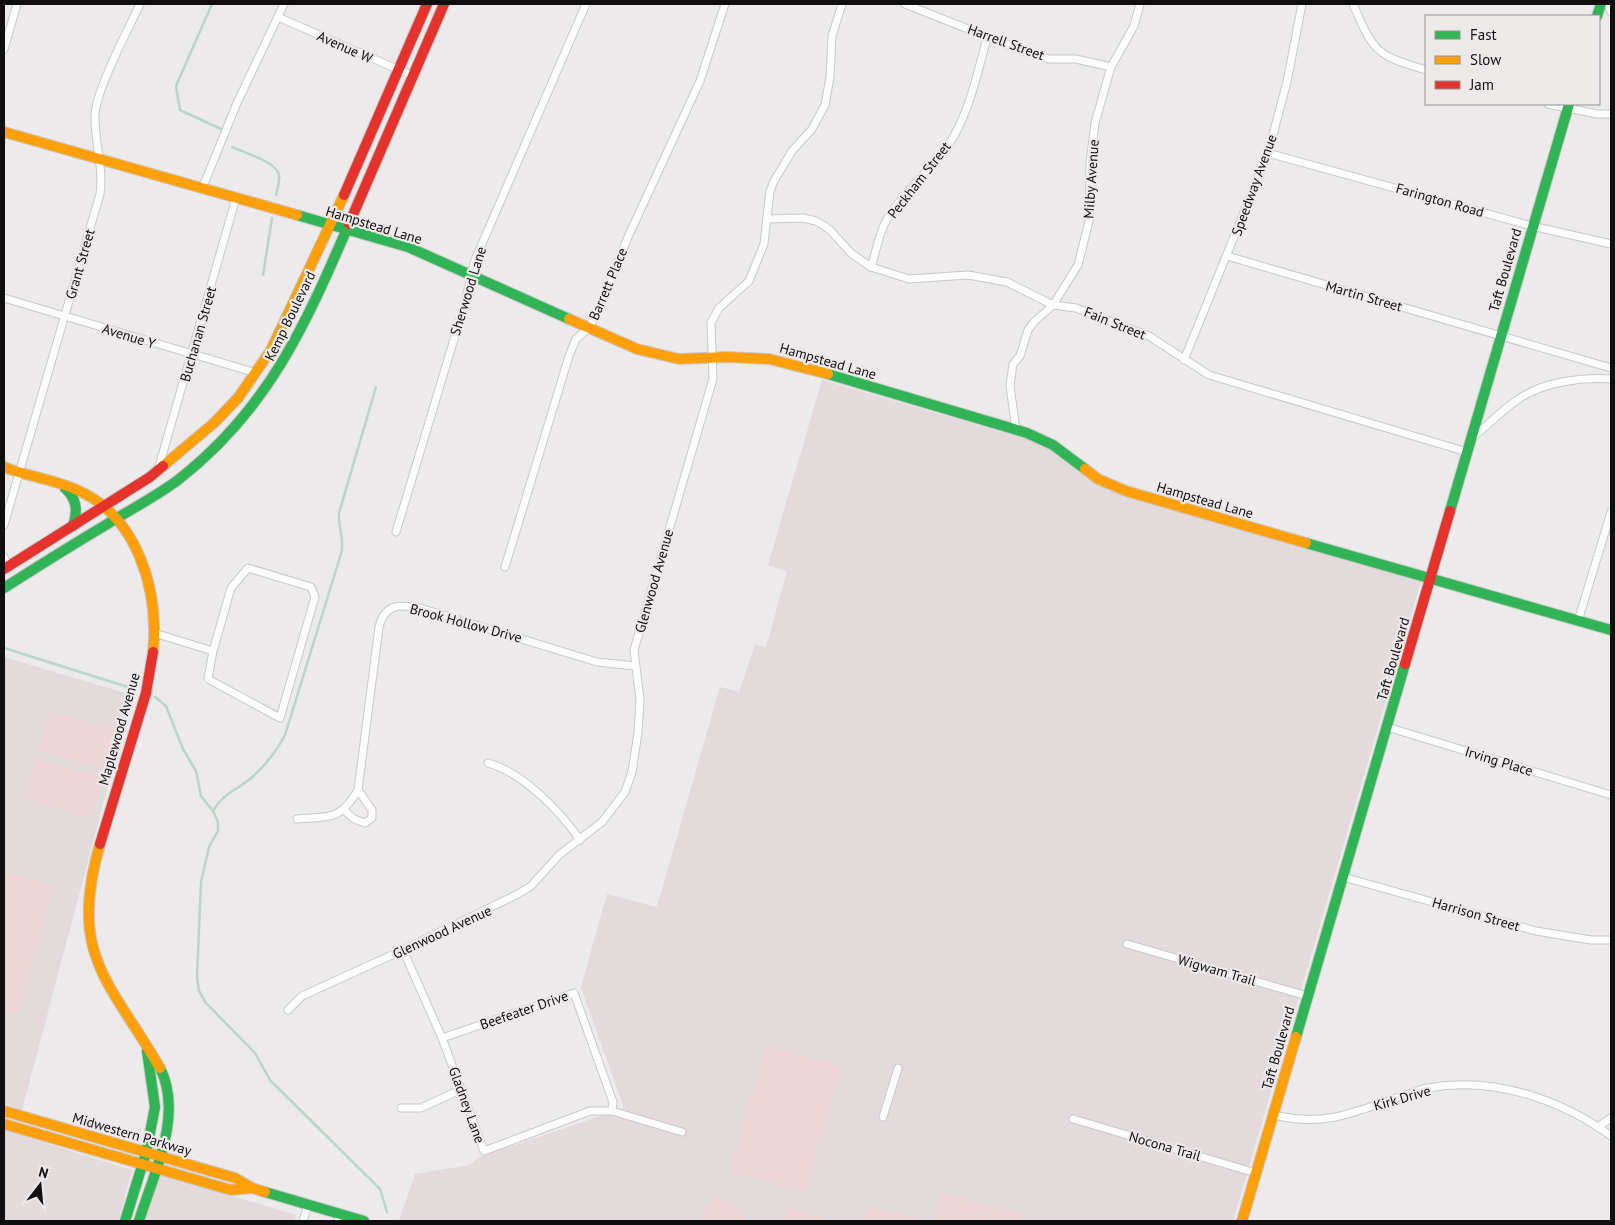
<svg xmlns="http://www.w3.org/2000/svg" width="1615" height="1225" viewBox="0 0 1615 1225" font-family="'PT Sans',sans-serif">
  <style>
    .built { fill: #e2dadb }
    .green { fill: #eed5d8 }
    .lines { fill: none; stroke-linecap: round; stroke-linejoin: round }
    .stream { stroke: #b9d6c8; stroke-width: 2.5 }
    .street-casing { stroke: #cac8c8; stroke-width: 9 }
    .fast-casing { stroke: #cac8c8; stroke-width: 12 }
    .slow-casing { stroke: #cac8c8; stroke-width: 12 }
    .jam-casing { stroke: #cac8c8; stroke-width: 12 }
    .street { stroke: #fcfcfc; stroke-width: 7 }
    .fast { stroke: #30b455; stroke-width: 10 }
    .slow { stroke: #ff9f0a; stroke-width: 10 }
    .jam { stroke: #e5322d; stroke-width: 10 }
    .labels { text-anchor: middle; stroke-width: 4.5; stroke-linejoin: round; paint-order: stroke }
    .street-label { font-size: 14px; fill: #100e0f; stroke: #ede9e9 }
  </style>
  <rect width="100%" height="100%" fill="#eceaea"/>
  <g class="built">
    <path d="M822 380 1044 444 1095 483 1421 581 1233 1221H399L415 1174 470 1165 479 1157 624 1108 581 987 607 894 657 907 720 687 739 692 755 645 766 647 787 572 768 565Z"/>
    <path d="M4 657 132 695 22 1110 4 1104Z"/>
    <path d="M4 1130 132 1170 118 1221H4Z"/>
    <path d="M159 1174 296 1215 294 1221H145Z"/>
  </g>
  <g class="green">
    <path d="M50 711 116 730 105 769 39 750Z"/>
    <path d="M36 759 103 778 91 818 25 798Z"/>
    <path d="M4 871 54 886 18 1014 4 1010Z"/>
    <path d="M767 1045 841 1067 805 1192 731 1171Z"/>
    <path d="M944 1193 980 1204 975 1221H936Z"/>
    <path d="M714 1197 734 1206 751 1221H699Z"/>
    <path d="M983 1203 1022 1214 1020 1221H978Z"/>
    <path d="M869 1206 921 1221H864Z"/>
    <path d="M787 1207 835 1221H783Z"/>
  </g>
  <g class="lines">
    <g class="stream">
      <path d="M212 4 176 86 180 110 221 129"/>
      <path d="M232 147C243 152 277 162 279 175 280 181 277 190 276 195"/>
      <path d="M263 275 272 218"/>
      <path d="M4 648 131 688"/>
      <path d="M155 697 166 706 183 749 196 771 201 796 213 811 218 822V831L209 847 201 882 197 976 199 991 206 1003 255 1053 270 1080 380 1189 387 1212"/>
      <path d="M213 811C223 793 236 791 251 778 266 765 276 752 285 735L341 554C345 540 338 528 339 513L376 387"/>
    </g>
    <g class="street-casing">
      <g id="street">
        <path d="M905 4 1026 52 1049 59H1076L1111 67"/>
        <path d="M1353 4C1374 53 1376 55 1426 70"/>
        <path d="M1608 4 1611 12"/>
        <path d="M278 17 413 76"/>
        <path d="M4 49 17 4"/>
        <path d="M1548 104 1597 114H1611"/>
        <path d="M1268 153 1532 226 1611 244"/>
        <path d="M202 189 237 103 284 4"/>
        <path d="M767 219 803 218 816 221 829 229 852 254 871 267 909 279 968 275 1007 282 1053 305 1076 308 1149 336 1209 375 1467 452"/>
        <path d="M1227 256 1611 368"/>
        <path d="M871 267C876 252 879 233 887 219 904 190 936 167 954 136 971 105 978 71 987 38"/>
        <path d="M4 298 256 373"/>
        <path d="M1184 360 1268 153 1287 82 1302 4"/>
        <path d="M1016 430 1010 386 1013 364 1020 356 1028 330 1034 322 1053 305 1078 265 1089 221 1090 163 1095 123 1111 67 1134 26 1140 4"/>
        <path d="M1472 438C1487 426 1501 411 1517 400 1542 382 1581 377 1611 379"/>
        <path d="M158 470 236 198"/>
        <path d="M4 525 100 194C104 168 94 141 95 114 97 88 128 30 140 4"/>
        <path d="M396 532 464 306 475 260 586 4"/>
        <path d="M4 557 8 566"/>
        <path d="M505 567 569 356 576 339 589 328 601 303 628 237 700 81 725 4"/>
        <path d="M1578 621 1611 512"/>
        <path d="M154 633 213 651 231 588 248 568 311 587 315 597 280 718 208 679 213 651"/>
        <path d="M1387 727 1611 795"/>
        <path d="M488 763C522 772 560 811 580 840"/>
        <path d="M344 810 354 819 365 823 372 818V810L358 790"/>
        <path d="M297 819C330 816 340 821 358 790L379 627C385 604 399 604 420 608L597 662 635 666"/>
        <path d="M1343 877 1536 931 1591 940H1611"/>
        <path d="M1127 944 1307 996"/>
        <path d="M403 950 442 1038 484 1151 590 1111H612L682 1132"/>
        <path d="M288 1010 302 996 403 950 518 894 531 886 559 855 602 822 625 792 632 772 638 733 640 700 634 650 713 379 711 323 719 308 749 281 764 244 770 191 774 181 792 151 812 129 825 105 830 77 832 36 842 4"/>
        <path d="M442 1038 574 993 613 1102 612 1111"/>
        <path d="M401 1108H421L462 1089"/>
        <path d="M1274 1115C1324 1127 1352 1113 1399 1097 1409 1094 1419 1090 1428 1088 1493 1076 1560 1099 1611 1136"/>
        <path d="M883 1117 898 1068"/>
        <path d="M1073 1119 1256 1173"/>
        <path d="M1598 1127 1611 1118"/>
        <path d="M303 1221 308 1204"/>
        <path d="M338 1221 340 1214"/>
      </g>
    </g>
    <g class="fast-casing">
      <g id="fast">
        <path d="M1597 16 1601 4"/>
        <path d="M297 215 408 247 569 319"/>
        <path d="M828 374 1027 433 1053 445 1085 469"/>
        <path d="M65 488C77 499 78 511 73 526"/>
        <path d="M1450 511 1569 104"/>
        <path d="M1306 543 1611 630"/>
        <path d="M4 588C40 565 77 542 114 520 135 507 158 495 178 480 268 410 305 326 349 224"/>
        <path d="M1296 1037 1405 664"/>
        <path d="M265 1192 364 1221"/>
        <path d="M125 1221 146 1153 155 1107 147 1051"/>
        <path d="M139 1221C153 1175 184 1115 160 1068"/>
      </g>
    </g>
    <g class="slow-casing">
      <g id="slow">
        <path d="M4 132 297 215"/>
        <path d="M569 319 637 349 679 359 727 357 769 359 828 374"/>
        <path d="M163 466 214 423 238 398 271 350 344 195"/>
        <path d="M4 467C28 477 54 479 77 490 138 516 159 591 153 652"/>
        <path d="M1085 469 1098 479 1126 491 1306 543"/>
        <path d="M100 844C68 955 109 980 160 1068"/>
        <path d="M4 1111 235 1178 252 1188 265 1192"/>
        <path d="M4 1124 231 1190 252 1188"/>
        <path d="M1242 1221 1296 1037"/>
      </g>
    </g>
    <g class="jam-casing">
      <g id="jam">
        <path d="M344 195 427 4"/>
        <path d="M349 224 444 4"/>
        <path d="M4 569 150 477 163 466"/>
        <path d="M1405 664 1450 511"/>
        <path d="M100 844 146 693 153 652"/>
      </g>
    </g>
    <use href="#street" class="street"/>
    <use href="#fast" class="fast"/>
    <use href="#slow" class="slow"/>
    <use href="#jam" class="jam"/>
  </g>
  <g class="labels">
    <g class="street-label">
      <text transform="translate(1006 42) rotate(20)" y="5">Harrell Street</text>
      <text transform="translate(345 47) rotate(24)" y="5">Avenue W</text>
      <text transform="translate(1091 179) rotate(-86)" y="5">Milby Avenue</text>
      <text transform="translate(919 180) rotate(-52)" y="5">Peckham Street</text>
      <text transform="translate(1254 185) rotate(-70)" y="5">Speedway Avenue</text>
      <text transform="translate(1440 200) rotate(16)" y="5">Farington Road</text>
      <text transform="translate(374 225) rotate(17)" y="5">Hampstead Lane</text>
      <text transform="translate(80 264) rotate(-74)" y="5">Grant Street</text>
      <text transform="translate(1505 270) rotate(-74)" y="5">Taft Boulevard</text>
      <text transform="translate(608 284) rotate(-67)" y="5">Barrett Place</text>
      <text transform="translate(468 291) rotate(-73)" y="5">Sherwood Lane</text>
      <text transform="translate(1364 296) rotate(16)" y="5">Martin Street</text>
      <text transform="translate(290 316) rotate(-64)" y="5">Kemp Boulevard</text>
      <text transform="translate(1115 323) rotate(22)" y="5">Fain Street</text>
      <text transform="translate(198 334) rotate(-74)" y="5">Buchanan Street</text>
      <text transform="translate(129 336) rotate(17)" y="5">Avenue Y</text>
      <text transform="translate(828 361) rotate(16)" y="5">Hampstead Lane</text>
      <text transform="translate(1205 500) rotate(16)" y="5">Hampstead Lane</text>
      <text transform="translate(654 581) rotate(-74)" y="5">Glenwood Avenue</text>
      <text transform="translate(466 623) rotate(15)" y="5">Brook Hollow Drive</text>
      <text transform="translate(1393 659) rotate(-74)" y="5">Taft Boulevard</text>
      <text transform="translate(119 729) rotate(-74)" y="5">Maplewood Avenue</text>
      <text transform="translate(1499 761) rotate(17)" y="5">Irving Place</text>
      <text transform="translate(1476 914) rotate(16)" y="5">Harrison Street</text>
      <text transform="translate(442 932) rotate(-25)" y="5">Glenwood Avenue</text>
      <text transform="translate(1217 970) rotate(16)" y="5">Wigwam Trail</text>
      <text transform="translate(524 1010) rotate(-19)" y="5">Beefeater Drive</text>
      <text transform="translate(1278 1048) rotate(-74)" y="5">Taft Boulevard</text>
      <text transform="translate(1402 1098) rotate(-16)" y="5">Kirk Drive</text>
      <text transform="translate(467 1105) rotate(70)" y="5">Gladney Lane</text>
      <text transform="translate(132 1134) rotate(16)" y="5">Midwestern Parkway</text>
      <text transform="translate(1165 1146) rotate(16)" y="5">Nocona Trail</text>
    </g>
  </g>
  <rect width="1615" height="1225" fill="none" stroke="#100e0f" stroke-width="10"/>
  <rect x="1425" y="15" width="175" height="90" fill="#ede9e9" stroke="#959192"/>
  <rect x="1435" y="31" width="25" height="8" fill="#30b455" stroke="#959192"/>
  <text x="1470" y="40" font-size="15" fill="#100e0f">Fast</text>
  <rect x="1435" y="56" width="25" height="8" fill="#ff9f0a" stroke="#959192"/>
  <text x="1470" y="65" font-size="15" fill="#100e0f">Slow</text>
  <rect x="1435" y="81" width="25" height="8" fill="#e5322d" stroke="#959192"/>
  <text x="1470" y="90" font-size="15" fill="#100e0f">Jam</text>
  <g transform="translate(40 1185) rotate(16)" stroke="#ede9e9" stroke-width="4" paint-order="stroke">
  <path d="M0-4L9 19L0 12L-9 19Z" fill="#100e0f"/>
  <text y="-8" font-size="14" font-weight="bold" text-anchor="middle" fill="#100e0f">N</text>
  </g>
</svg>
